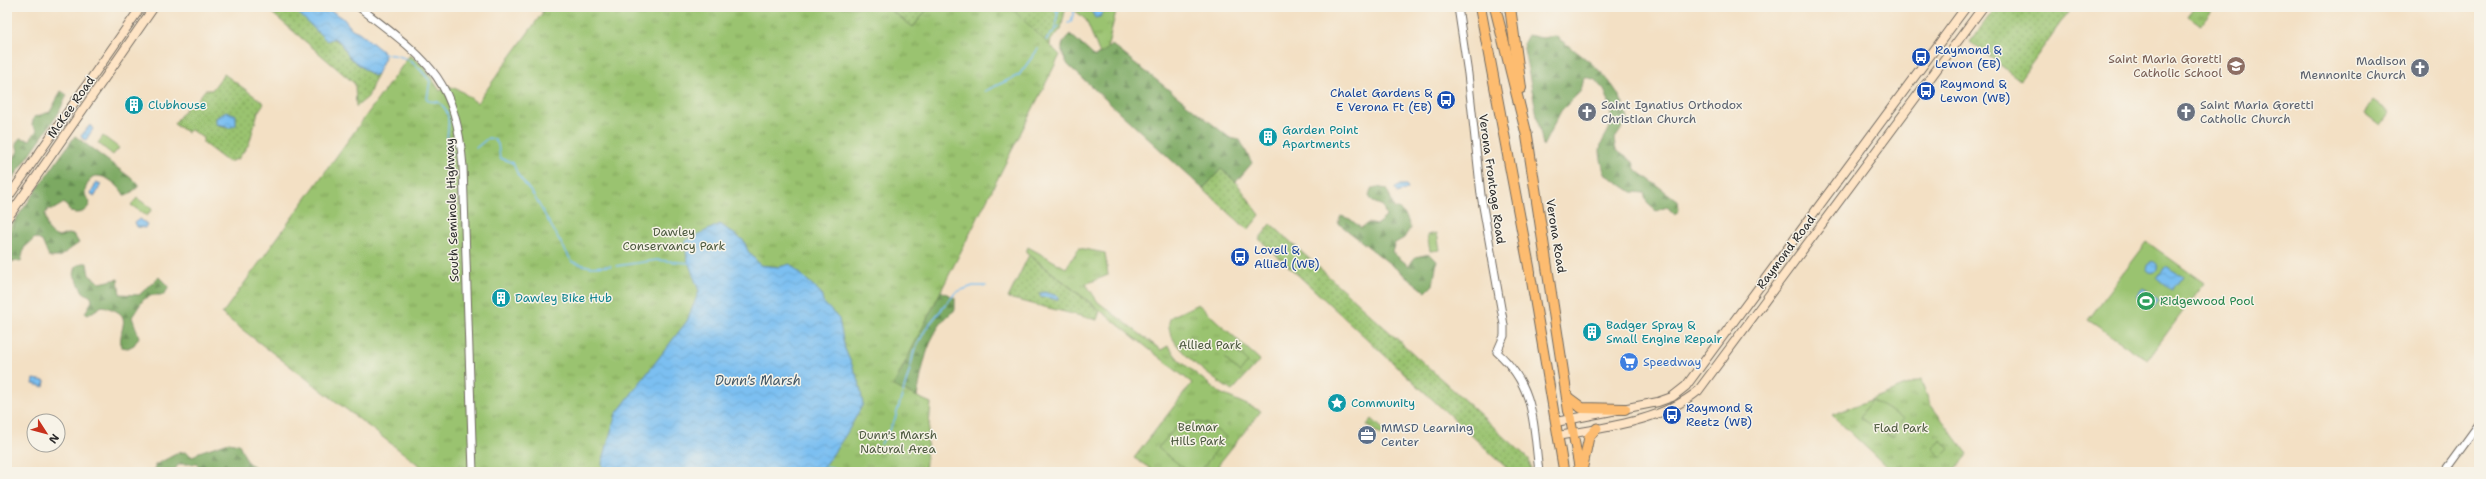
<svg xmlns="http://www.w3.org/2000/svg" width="2486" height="479" viewBox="0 0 2486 479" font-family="'Shantell Sans',sans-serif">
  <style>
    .grass { fill: url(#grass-dots); stroke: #62774d; fill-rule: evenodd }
    .forest { fill: url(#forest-firs); stroke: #536a46 }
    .park { fill: url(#park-tufts); stroke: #62774d }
    .garden { fill: #9ac36f; stroke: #62774d }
    .water { fill: url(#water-waves); stroke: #53758e }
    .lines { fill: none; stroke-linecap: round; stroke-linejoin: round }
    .stream { stroke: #7bbff1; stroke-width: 1.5 }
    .tertiary-casing { stroke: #716a61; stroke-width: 9 }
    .secondary-casing { stroke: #716a61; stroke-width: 10 }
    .trunk-casing { stroke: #716a61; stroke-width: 11 }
    .motorway-casing { stroke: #716a61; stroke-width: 12 }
    .tertiary { stroke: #fff; stroke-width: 7 }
    .secondary { stroke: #fee4c5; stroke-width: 8 }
    .trunk { stroke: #fdbc6f; stroke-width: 9 }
    .motorway { stroke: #fdbc6f; stroke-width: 10 }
    .labels { text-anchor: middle; stroke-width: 3; stroke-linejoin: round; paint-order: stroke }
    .transit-label { font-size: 12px; fill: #164399; stroke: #f7f3e8; text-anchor: start }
    .education-label { font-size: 12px; fill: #785e54; stroke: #f7f3e8; text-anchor: end }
    .worship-label { font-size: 12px; fill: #5b616d; stroke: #f7f3e8; text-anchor: start }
    .culture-label { font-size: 12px; fill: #0d838f; stroke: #f7f3e8; text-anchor: start }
    .street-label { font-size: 12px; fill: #2b2b2b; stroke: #f7f3e8 }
    .park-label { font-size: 12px; fill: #4c593f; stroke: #f7f3e8 }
    .leisure-label { font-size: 12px; fill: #27864d; stroke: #f7f3e8; text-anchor: start }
    .shop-label { font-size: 12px; fill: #366cbe; stroke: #f7f3e8; text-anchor: start }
    .service-label { font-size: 12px; fill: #4e5e75; stroke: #f7f3e8; text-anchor: start }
    .water-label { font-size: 13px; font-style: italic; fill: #435766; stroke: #f7f3e8 }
  </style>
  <defs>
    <pattern id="grass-dots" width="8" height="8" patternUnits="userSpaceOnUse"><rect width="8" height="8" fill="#9ac36f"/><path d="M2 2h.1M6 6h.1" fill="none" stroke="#7e9f5b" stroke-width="1.8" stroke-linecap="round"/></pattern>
    <pattern id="forest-firs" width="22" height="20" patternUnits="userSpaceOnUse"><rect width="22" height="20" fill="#7ba962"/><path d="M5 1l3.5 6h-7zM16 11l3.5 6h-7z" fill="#658a51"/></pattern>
    <pattern id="park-tufts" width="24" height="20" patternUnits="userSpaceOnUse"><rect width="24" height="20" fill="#9ac36f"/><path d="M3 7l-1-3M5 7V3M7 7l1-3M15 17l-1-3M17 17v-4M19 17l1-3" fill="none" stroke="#7e9f5b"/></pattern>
    <pattern id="water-waves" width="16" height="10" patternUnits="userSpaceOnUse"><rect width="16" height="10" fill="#7bbff1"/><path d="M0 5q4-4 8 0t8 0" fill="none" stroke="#6aa4cf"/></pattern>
  </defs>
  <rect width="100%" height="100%" fill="#f7f3e8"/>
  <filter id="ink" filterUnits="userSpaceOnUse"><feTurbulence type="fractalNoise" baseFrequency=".025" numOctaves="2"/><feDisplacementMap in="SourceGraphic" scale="8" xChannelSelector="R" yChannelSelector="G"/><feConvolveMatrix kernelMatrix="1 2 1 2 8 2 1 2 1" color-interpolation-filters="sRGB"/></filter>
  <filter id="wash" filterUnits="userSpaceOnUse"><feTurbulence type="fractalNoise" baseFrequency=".012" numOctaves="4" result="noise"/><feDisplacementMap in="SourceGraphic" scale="16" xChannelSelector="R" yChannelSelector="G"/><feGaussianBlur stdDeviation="0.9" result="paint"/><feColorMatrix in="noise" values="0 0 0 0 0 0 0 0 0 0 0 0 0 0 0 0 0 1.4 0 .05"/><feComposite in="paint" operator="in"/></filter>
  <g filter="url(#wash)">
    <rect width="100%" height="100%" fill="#f3e0c4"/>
    <g class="grass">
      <path d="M265 7H292L309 21 317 32 340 42 349 57 373 76 377 74 368 97 356 107 355 84Z"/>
      <path d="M886 7H929L913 27Z"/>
      <path d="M992 7H1066L1061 29 1051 40 1050 45Z"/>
      <path d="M1996 7 2071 8 2020 80 1970 42Z"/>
      <path d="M224 74 264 103 258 112 249 144 238 159 228 162 203 143V138L191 130 187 132 174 124 190 103H195L205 90H212ZM221 116 229 128 218 126 217 117Z"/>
      <path d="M1221 169 1236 182 1260 215 1248 230 1203 189Z"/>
      <path d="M18 216 8 240 7 244V231Z"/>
      <path d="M1271 224 1529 459 1531 472H1511L1259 239Z"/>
      <path d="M1029 255 1100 311 1097 320 1008 298Z"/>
    </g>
    <g class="forest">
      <path d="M1070 34 1095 57 1112 45 1230 138 1240 140 1252 163 1236 182 1221 169 1203 189 1068 65C1061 52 1058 45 1070 34Z"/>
      <path d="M1528 35 1542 38 1555 36C1586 59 1618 78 1628 119L1614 140 1616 150 1633 162 1635 169 1678 201 1679 210 1675 215 1667 207 1656 211 1647 203 1644 193 1632 192 1604 173C1603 166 1600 158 1600 151 1600 140 1610 133 1611 122 1612 106 1604 75 1584 78L1581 91 1561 111 1543 146 1523 44Z"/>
      <path d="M61 91 67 95 58 114 7 187V170L18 151 16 143 20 138 30 140 37 130 32 125 34 117 50 112Z"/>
      <path d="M75 136 139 184 138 187 128 195H124C120 186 103 172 92 177 86 186 81 193 90 202 88 211 80 215 71 212L64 203 54 209H48L45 214C47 225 46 233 59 237L67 234 74 235 79 243 59 257H49L42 241 35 238 24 248 21 261 7 262V244L18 216Z"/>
      <path d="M1376 187 1387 189 1394 208C1405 211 1407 217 1410 228L1404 238 1395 243 1392 252 1409 266 1415 257 1430 254 1437 261 1433 285 1426 292 1338 223 1341 216 1350 219 1361 228 1368 223 1376 225 1386 217 1383 206 1373 202 1369 196 1371 190Z"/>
      <path d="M83 263H87L89 275 100 283 118 279 120 294 139 295 159 277 169 287 164 295H151L143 300 132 317 139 337 134 345 128 348 121 347C118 324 137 315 102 306L88 315 85 313 92 301 91 297 83 292 74 275 76 266Z"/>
      <path d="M941 291 955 298V310C928 329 923 365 917 397L893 386Z"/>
      <path d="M229 442 239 444 248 463 254 466 255 472H232L228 467 222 471 201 472 197 464H179L173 472H155V465L178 453 185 452 193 457 199 452Z"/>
    </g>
    <g class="park">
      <path d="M536 7H886L913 27 929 7H1010L1060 55 893 386 931 403 925 472H428L222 314 410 55 424 66 440 91 449 86 461 91 477 103 543 12Z"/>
      <path d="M1071 7H1117L1107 49 1100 54 1086 20Z"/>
      <path d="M2195 7H2215L2201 25 2188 16Z"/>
      <path d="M1437 233 1440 250 1430 251 1427 235Z"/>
      <path d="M1028 247 1066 268 1079 248 1105 253 1108 275 1086 284 1098 302 1161 350 1168 346 1179 360 1220 393 1261 411 1218 465 1226 472H1156L1134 458 1192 383 1026 252Z"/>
      <path d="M1198 304 1260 360 1232 391C1215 380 1157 341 1171 317Z"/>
      <path d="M1921 380 1930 404 1968 454 1952 472H1892L1832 415Z"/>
      <path d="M1372 419 1385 431 1381 435 1367 425Z"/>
    </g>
    <g class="garden">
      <path d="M2373 101 2390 113 2381 125 2365 113Z"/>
      <path d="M103 136 119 148 113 155 98 143Z"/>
      <path d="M137 198 152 209 147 216 131 205Z"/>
      <path d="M2147 242 2204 283 2147 360 2088 320Z"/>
      <path d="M1233 348 1248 362 1240 372 1224 358Z"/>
      <path d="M1871 400 1903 418 1893 437 1860 418Z"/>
      <path d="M1194 422 1208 424 1226 437 1200 472H1189L1158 448 1178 425Z"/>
      <path d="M1941 440 1949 449 1941 457 1933 447Z"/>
    </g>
    <g class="water">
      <path d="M292 7H322L335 13 343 18 352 29 359 32 382 51 385 57 377 74 373 76 349 57 340 42 334 38 327 41Z"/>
      <path d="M1089 7H1105L1100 17 1095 18Z"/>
      <path d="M226 111 236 115V125L229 128 216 124V118Z"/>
      <path d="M90 125 93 129 86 140 83 139 81 136Z"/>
      <path d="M96 182 101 184 95 196 91 194Z"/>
      <path d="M1400 185H1406L1408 189 1397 193 1395 188Z"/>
      <path d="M140 219 147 224 145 228 137 227 135 222Z"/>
      <path d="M720 224 744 241 748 251 760 265 779 267 790 264 821 293 823 302 839 319 845 349 859 381 863 404 847 433 821 472H604L602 463 616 414 687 321 699 291 687 259 685 241Z"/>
      <circle cx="2152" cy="267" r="5.5"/>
      <path d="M2166 266 2183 277 2172 291 2157 278Z"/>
      <path d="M2143 288 2159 300 2153 308 2136 296Z"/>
      <path d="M1045 292 1058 296V300L1040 296V293Z"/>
      <path d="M34 379 45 381 44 387 33 384Z"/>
    </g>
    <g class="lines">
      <g class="stream">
        <path d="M1055 7 1057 13"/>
        <path d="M1068 23 1071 22 1075 7"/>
        <path d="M1054 32 1059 7"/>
        <path d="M1046 40 1059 26"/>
        <path d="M383 54C407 55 415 62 430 81L427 100C431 103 437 100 441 104 456 118 443 136 448 153H453"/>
        <path d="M985 91 1019 75 1038 49"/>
        <path d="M476 148 488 138 494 139 498 144 500 158 513 163 518 175 534 196 572 262 591 267 611 266"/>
        <path d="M616 266 657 260 689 263"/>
        <path d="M881 444 895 419 910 369 914 351 927 327 956 292 973 286H986"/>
        <path d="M825 467 834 469"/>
      </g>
    </g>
  </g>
  <g filter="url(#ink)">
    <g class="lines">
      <g class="tertiary-casing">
        <g id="tertiary">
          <path d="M359 7C426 59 456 76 463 167L473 472"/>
          <path d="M1458 7 1468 74 1481 195 1504 325V336L1497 352C1536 387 1533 423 1539 472"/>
          <path d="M2444 472 2479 424"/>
        </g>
      </g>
      <g class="secondary-casing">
        <g id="secondary">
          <path d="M7 199 141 7"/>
          <path d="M7 219 154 7"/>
          <path d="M1556 422 1658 402 1672 397 1686 386 1966 7"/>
          <path d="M1558 436C1606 427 1660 422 1698 391L1983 7"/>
        </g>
      </g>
      <g class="trunk-casing">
        <g id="trunk">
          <path d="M1530 272 1564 472"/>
          <path d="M1569 411 1580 472"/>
          <path d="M1582 471 1589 437 1597 428"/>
        </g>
      </g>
      <g class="motorway-casing">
        <g id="motorway">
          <path d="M1480 7 1530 272"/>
          <path d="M1495 7 1527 136 1569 411"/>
          <path d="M1510 7 1521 88"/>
          <path d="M1567 397 1582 408 1625 409"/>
        </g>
      </g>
      <use href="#tertiary" class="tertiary"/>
      <use href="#secondary" class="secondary"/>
      <use href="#trunk" class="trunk"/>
      <use href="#motorway" class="motorway"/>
    </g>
  </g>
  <defs>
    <g id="bus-disc" transform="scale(1)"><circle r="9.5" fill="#1a4fb4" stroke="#f7f3e8"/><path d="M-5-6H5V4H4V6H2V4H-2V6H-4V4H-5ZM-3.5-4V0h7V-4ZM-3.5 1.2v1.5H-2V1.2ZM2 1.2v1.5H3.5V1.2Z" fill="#fff"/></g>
    <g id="school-disc" transform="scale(1)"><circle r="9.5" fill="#8d6e63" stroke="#f7f3e8"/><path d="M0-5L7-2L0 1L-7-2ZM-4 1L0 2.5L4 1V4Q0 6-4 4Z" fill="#fff"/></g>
    <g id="church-disc" transform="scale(1)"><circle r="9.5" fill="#6b7280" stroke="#f7f3e8"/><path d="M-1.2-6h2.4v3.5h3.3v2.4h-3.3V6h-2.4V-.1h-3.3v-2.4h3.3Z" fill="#fff"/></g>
    <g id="building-disc" transform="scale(1)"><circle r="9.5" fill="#0f9aa8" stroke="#f7f3e8"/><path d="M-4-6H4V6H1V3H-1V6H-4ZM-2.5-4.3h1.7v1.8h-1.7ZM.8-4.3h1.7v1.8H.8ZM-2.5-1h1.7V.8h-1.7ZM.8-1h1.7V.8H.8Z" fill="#fff"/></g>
    <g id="stadium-disc" transform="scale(1)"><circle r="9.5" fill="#2e9e5b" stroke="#f7f3e8"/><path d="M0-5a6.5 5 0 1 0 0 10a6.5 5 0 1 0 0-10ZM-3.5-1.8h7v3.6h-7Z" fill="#fff"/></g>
    <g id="supermarket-disc" transform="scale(1)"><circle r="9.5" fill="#3f7fe0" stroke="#f7f3e8"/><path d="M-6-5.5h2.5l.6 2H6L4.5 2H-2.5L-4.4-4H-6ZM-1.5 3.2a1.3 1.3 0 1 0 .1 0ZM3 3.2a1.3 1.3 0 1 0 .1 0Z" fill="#fff"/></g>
    <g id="sight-disc" transform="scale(1)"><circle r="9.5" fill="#0f9aa8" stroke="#f7f3e8"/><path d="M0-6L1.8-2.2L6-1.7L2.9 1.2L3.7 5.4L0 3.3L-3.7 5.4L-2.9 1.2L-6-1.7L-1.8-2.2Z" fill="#fff"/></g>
    <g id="office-disc" transform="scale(1)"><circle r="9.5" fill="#5c6f8a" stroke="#f7f3e8"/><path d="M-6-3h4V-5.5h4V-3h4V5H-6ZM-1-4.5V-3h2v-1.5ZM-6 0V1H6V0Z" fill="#fff"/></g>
  </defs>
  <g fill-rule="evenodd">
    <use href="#bus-disc" x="1921" y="57"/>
    <use href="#school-disc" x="2236" y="66"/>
    <use href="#church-disc" x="2420" y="68"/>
    <use href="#bus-disc" x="1926" y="91"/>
    <use href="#bus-disc" x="1446" y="100"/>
    <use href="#building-disc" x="134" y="105"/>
    <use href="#church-disc" x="1587" y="112"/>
    <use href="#church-disc" x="2186" y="112"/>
    <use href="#building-disc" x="1268" y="137"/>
    <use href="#bus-disc" x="1240" y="257"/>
    <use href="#building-disc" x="501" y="298"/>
    <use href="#stadium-disc" x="2146" y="301"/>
    <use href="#building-disc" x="1592" y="332"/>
    <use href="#supermarket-disc" x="1629" y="362"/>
    <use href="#sight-disc" x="1337" y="403"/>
    <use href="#bus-disc" x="1672" y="415"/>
    <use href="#office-disc" x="1367" y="435"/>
  </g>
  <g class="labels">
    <g class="transit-label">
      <text x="1935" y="54">Raymond &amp;<tspan x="1935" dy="14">Lewon (EB)</tspan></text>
      <text x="1940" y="88">Raymond &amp;<tspan x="1940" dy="14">Lewon (WB)</tspan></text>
      <text x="1432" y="97" text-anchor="end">Chalet Gardens &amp;<tspan x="1432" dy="14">E Verona Ft (EB)</tspan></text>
      <text x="1254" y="254">Lovell &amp;<tspan x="1254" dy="14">Allied (WB)</tspan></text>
      <text x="1686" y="412">Raymond &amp;<tspan x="1686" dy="14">Reetz (WB)</tspan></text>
    </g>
    <g class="education-label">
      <text x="2222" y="63">Saint Maria Goretti<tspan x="2222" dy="14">Catholic School</tspan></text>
    </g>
    <g class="worship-label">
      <text x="2406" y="65" text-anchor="end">Madison<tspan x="2406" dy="14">Mennonite Church</tspan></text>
      <text x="1601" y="109">Saint Ignatius Orthodox<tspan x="1601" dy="14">Christian Church</tspan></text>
      <text x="2200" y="109">Saint Maria Goretti<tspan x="2200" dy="14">Catholic Church</tspan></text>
    </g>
    <g class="culture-label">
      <text x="148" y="109">Clubhouse</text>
      <text x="1282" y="134">Garden Point<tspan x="1282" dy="14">Apartments</tspan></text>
      <text x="515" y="302">Dawley Bike Hub</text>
      <text x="1606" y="329">Badger Spray &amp;<tspan x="1606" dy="14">Small Engine Repair</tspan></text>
      <text x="1351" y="407">Community</text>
    </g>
    <g class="street-label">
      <text transform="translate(71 107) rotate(-55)" y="4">McKee Road</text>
      <text transform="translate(1492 179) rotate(82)" y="4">Verona Frontage Road</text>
      <text transform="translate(452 210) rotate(-92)" y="4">South Seminole Highway</text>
      <text transform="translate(1556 236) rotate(81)" y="4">Verona Road</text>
      <text transform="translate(1786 252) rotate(-53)" y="4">Raymond Road</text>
    </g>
    <g class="park-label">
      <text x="674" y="236">Dawley<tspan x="674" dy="14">Conservancy Park</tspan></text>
      <text x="1210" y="349">Allied Park</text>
      <text x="1198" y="431">Belmar<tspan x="1198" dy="14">Hills Park</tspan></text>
      <text x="1901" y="432">Flad Park</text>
      <text x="898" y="439">Dunn's Marsh<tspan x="898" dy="14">Natural Area</tspan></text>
    </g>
    <g class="leisure-label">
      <text x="2160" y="305">Ridgewood Pool</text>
    </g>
    <g class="shop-label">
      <text x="1643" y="366">Speedway</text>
    </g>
    <g class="service-label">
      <text x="1381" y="432">MMSD Learning<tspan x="1381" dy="14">Center</tspan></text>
    </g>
    <g class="water-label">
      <text x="758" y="385">Dunn's Marsh</text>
    </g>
  </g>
  <rect width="2486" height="479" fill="none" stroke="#f7f3e8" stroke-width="24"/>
  <g transform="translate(46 433) rotate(126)"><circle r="19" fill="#f7f3e8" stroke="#a5a39c"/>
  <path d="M0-3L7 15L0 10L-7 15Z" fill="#c8321e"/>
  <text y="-6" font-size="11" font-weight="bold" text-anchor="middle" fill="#2b2b2b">N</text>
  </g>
</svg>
